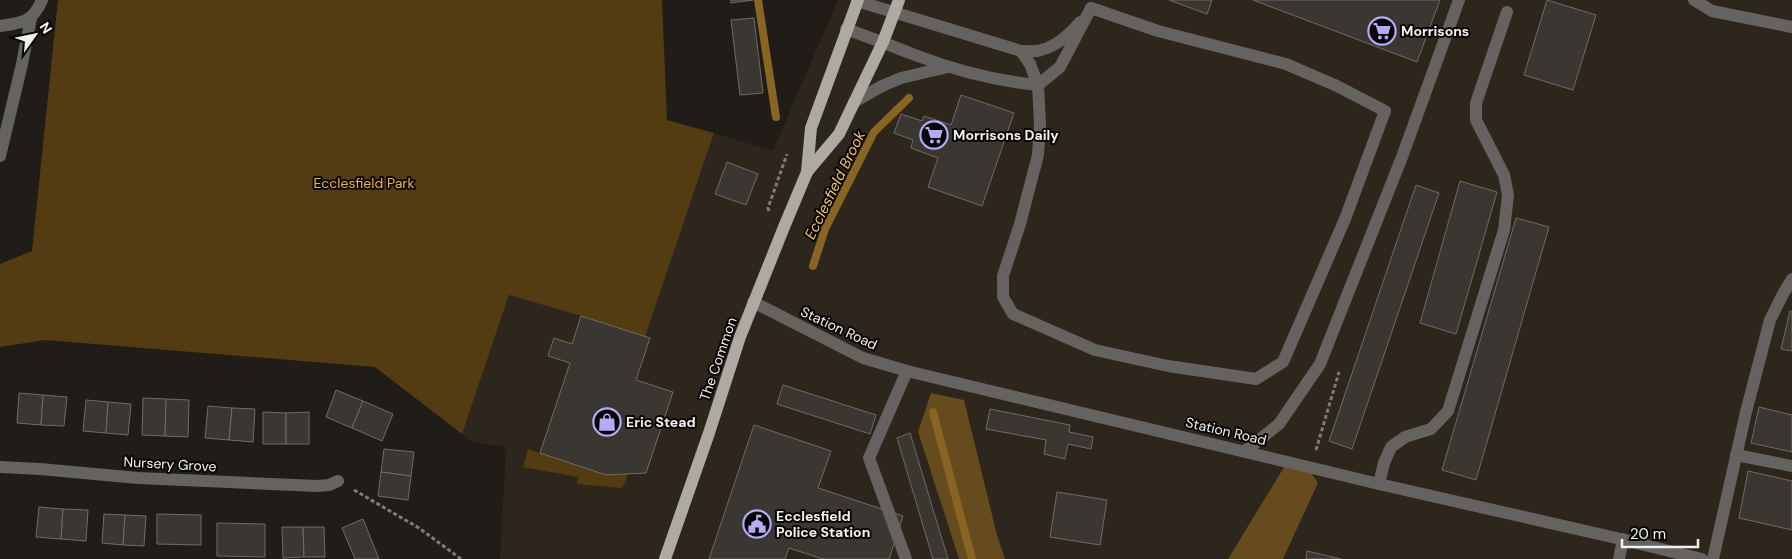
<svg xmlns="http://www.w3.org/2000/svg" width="1792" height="559" viewBox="0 0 1792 559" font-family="'DM Sans',sans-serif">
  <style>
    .built { fill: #2c261c }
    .green { fill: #533c12 }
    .forest { fill: #654b1e }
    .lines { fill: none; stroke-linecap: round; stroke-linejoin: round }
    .stream { stroke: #896422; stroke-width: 8 }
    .building { fill: #3a3631; stroke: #6f6c66 }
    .path { stroke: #7e7c78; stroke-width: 3; stroke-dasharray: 4 2.5; stroke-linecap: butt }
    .service { stroke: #656360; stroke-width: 12 }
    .minor { stroke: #656360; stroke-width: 12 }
    .primary { stroke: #adaaa4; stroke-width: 12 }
    .labels { text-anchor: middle; stroke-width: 4; stroke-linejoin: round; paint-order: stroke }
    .poi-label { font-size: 14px; font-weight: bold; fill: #f3f1ee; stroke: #090706; text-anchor: start }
    .park-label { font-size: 14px; fill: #f4b43f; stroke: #090706 }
    .street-label { font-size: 14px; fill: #f3f1ee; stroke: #090706 }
    .water-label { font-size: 15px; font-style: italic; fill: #f6c36f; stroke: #090706 }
  </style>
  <rect width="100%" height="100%" fill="#201d18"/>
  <path class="built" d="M838 0H1792V559H1283L1318 483 1284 467 1228 559H1005L997 535 931 393 918 432 959 559H500L506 447 472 442 462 434 509 295 581 316 645 337 714 133 773 151Z"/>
  <g class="green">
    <path d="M58 0H662L667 120 714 133 645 337 581 316 509 295 462 434 375 367 45 340 0 347V264L32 251Z"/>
    <path d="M528 449 606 475 627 474 626 481 622 488 577 484 578 477 523 467Z"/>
  </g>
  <g class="forest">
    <path d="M931 393 964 400 997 535 1005 559H959L918 432Z"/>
    <path d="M1284 467 1311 473 1318 483 1283 559H1228Z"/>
  </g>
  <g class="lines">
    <g class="stream">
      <path d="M758 0 776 117"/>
      <path d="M813 266 825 229 874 132 909 98"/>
      <path d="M933 412 972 559"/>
    </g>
  </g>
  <g class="building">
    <path d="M731 0H753L731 3Z"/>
    <path d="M1169 0H1212L1207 14Z"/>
    <path d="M1253 0H1440L1417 62Z"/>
    <path d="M1547 0 1596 15 1573 90 1524 75Z"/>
    <path d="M754 18 763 93 740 95 731 20Z"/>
    <path d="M961 95 1014 113 982 206 928 187 938 158 911 148 913 140 894 133 901 114 922 121 924 116 951 125Z"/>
    <path d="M727 162 758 174 746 205 715 194Z"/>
    <path d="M1460 181 1497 192 1456 334 1420 323Z"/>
    <path d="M1416 185 1439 193 1352 449 1329 441Z"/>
    <path d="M1516 218 1549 227 1476 480 1442 470Z"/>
    <path d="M1790 311 1792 312V351L1781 349Z"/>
    <path d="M581 316 650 338 636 380 673 392 646 473 606 475 540 453 570 363 548 356 554 338 572 344Z"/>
    <path d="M783 385 876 415 870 434 777 404Z"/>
    <path d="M336 390 363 401 352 428 326 417Z"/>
    <path d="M19 393 43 395 41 425 17 423Z"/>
    <path d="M43 395 67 397 64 426 41 425Z"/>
    <path d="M143 398 166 399 165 436 142 435Z"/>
    <path d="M166 399 189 400 188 437 165 436Z"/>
    <path d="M86 400 108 402 106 433 83 431Z"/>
    <path d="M363 401 393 414 382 441 352 428Z"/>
    <path d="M108 402 131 404 128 435 106 433Z"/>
    <path d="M208 406 232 408 229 440 205 438Z"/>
    <path d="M1759 407 1792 415V452L1751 443Z"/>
    <path d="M232 408 255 409 253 442 229 440Z"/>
    <path d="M990 409 1070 425 1069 432 1093 437 1091 449 1068 444 1065 459 1044 454 1046 440 986 429Z"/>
    <path d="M263 412 286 413V444H263Z"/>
    <path d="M309 412V444H286V413Z"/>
    <path d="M754 425 831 451 818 488 903 516 889 559H823L789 548 785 559H709Z"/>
    <path d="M910 433 948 559H933L897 438Z"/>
    <path d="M384 449 414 452 411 476 381 472Z"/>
    <path d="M1748 471 1792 481V530L1739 518Z"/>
    <path d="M381 472 411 476 408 500 378 496Z"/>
    <path d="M1057 492 1107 500 1100 545 1050 537Z"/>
    <path d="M39 507 63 509 61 539 36 537Z"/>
    <path d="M63 509 88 510 86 541 61 539Z"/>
    <path d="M104 514 125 515 123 545 102 543Z"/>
    <path d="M157 514 201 515V545L157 544Z"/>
    <path d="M125 515 146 516 144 546 123 545Z"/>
    <path d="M363 519 379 559H355L342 528Z"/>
    <path d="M217 523 265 524V557L217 556Z"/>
    <path d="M282 527H303L304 557 283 558Z"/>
    <path d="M303 527H324L325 557H304Z"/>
    <path d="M1307 551 1341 559H1306Z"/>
  </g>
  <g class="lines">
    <g class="path">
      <path d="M769 211 768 208 787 154"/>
      <path d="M1316 450 1339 372"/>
      <path d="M354 490 419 528 461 559"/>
    </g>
    <g class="service">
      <path d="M1694 0 1712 11 1792 27"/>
      <path d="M857 1 1021 51C1027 51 1035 52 1041 50 1057 46 1070 34 1080 22"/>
      <path d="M846 29C869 37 892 46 915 55 954 70 996 81 1038 85L1060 67 1091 8"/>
      <path d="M1021 51 1030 64 1038 85 1040 123 1038 155 1020 224 1003 276V297L1013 314 1095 350 1168 366 1256 379 1283 362 1345 219 1385 111 1337 86 1286 64 1158 31 1091 8"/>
      <path d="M854 102 882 86 901 78 948 67"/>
      <path d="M0 156 22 64 31 18"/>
      <path d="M1245 451 1279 424 1320 364 1402 157 1459 0"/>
      <path d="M1736 455 1792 466"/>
      <path d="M1379 484 1384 463 1391 447 1405 437 1431 429 1448 411 1504 230 1508 195 1504 175 1476 120V103L1507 12"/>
      <path d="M906 559 869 458 907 371"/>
      <path d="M1713 559 1746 412 1770 320 1783 294 1792 279"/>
    </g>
    <g class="minor">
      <path d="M0 26C22 23 33 22 42 0"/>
      <path d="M753 302 863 358 907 371 1379 484 1612 537 1702 559"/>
      <path d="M0 467 40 469 138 478 317 486 329 485 338 481"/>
      <path d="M1619 559 1623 539"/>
    </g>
    <g class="primary">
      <path d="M807 172 811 128 858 0"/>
      <path d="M665 559 709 433 740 337 784 227 807 172 839 134 883 42 899 0"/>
    </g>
  </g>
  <defs>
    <g id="supermarket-ring" transform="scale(1.4375)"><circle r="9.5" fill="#090706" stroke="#b5acf8" stroke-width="1.5"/><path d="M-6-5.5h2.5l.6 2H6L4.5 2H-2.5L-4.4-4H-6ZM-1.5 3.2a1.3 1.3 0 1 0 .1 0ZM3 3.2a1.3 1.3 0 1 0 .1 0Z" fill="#b5acf8"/></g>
    <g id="shop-ring" transform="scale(1.4375)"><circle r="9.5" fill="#090706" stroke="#b5acf8" stroke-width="1.5"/><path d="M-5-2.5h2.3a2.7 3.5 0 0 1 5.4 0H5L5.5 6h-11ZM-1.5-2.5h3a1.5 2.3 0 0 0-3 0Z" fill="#b5acf8"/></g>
    <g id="civic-ring" transform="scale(1.4375)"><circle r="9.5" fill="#090706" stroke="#b5acf8" stroke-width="1.5"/><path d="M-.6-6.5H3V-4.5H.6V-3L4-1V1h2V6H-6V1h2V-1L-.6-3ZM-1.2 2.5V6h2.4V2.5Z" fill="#b5acf8"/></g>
  </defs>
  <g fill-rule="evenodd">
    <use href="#supermarket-ring" x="1382" y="31"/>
    <use href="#supermarket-ring" x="934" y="135"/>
    <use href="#shop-ring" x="607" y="422"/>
    <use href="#civic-ring" x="757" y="524"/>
  </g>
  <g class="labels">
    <g class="poi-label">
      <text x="1401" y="36">Morrisons</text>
      <text x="953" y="140">Morrisons Daily</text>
      <text x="626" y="427">Eric Stead</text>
      <text x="776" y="521">Ecclesfield<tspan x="776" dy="16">Police Station</tspan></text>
    </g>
    <g class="park-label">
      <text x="364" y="188">Ecclesfield Park</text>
    </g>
    <g class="street-label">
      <text transform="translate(839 328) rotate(25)" y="5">Station Road</text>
      <text transform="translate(718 359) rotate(-71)" y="5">The Common</text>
      <text transform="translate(1226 431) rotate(13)" y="5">Station Road</text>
      <text transform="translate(170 464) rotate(3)" y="5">Nursery Grove</text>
    </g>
    <g class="water-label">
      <text transform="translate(835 185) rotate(-64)" y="5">Ecclesfield Brook</text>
    </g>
  </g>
  <g transform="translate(35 35) rotate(57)" stroke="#090706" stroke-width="4" paint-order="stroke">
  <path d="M0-4L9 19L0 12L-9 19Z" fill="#f3f1ee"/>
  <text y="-8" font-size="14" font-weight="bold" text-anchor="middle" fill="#f3f1ee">N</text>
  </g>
  <path d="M1622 539v8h76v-8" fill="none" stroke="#f3f1ee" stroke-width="2.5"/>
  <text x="1630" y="539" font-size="15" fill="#f3f1ee" stroke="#090706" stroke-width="4" paint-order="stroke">20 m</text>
</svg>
